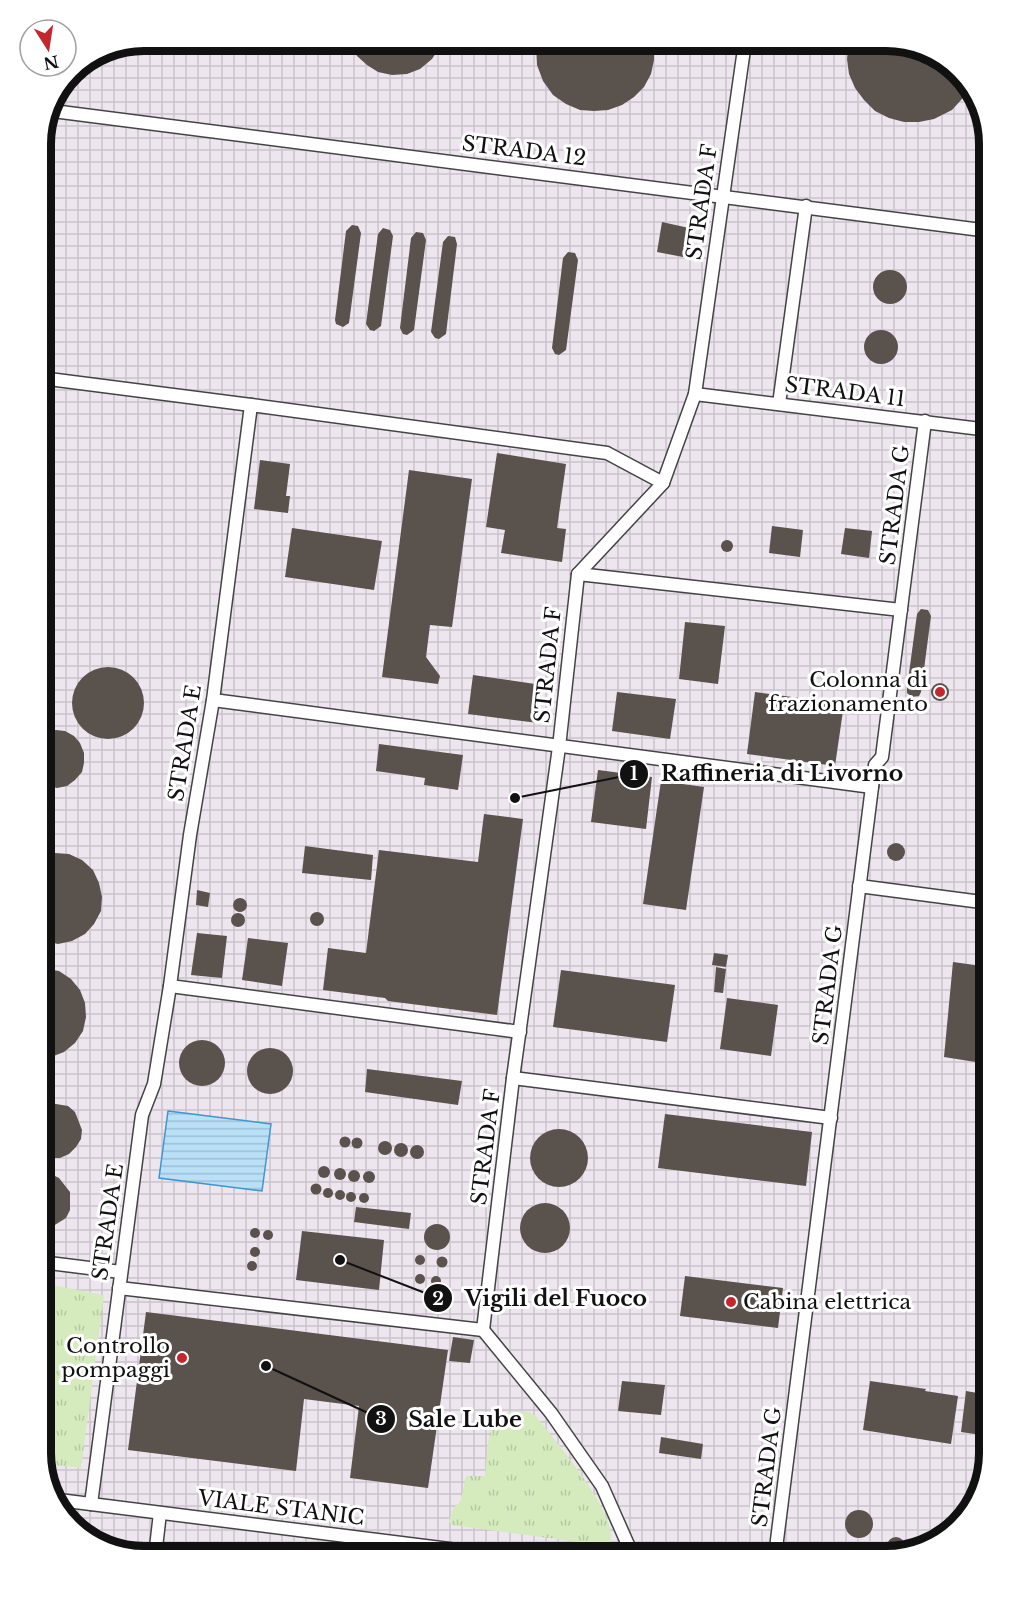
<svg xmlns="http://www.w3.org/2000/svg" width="1030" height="1597" viewBox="0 0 1030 1597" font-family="'Libre Baskerville',serif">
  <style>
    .industrial { fill: url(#industrial-grid) }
    .grass { fill: url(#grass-tufts) }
    .water { fill: url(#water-rules); stroke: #3f96cf; stroke-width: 1.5 }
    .building { fill: #5a524d }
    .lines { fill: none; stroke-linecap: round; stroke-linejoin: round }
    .service-casing { stroke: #444; stroke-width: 15 }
    .service { stroke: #fff; stroke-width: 12 }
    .poi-dot { fill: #c4262e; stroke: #fff; stroke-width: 2 }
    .labels { text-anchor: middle; stroke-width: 6; stroke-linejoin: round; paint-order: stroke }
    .street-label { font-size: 21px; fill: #111; stroke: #fff }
    .poi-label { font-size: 21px; fill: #111; stroke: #fff; text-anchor: end }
    .rim { fill: none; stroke: #111; stroke-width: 8 }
    .leader { fill: none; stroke: #111; stroke-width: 2 }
    .callout-dot { fill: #111; stroke: #fff; stroke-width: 2 }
    .mark-label { font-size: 18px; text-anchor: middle; font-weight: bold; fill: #fff }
    .callout-label { font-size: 22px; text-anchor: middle; font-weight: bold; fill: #111; stroke: #fff; stroke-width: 6; stroke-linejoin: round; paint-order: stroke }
  </style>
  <defs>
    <pattern id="industrial-grid" width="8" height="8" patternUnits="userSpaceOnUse" patternTransform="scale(1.5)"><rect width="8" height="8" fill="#eee6ef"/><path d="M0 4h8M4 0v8" fill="none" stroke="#cbc4cc"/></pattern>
    <pattern id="grass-tufts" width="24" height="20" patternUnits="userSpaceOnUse" patternTransform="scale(1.5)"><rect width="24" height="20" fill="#d5ebbd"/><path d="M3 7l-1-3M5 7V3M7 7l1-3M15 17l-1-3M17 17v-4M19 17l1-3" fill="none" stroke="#b6c8a1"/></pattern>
    <pattern id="water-rules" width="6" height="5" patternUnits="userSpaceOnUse" patternTransform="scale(1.5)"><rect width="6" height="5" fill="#b9e0f7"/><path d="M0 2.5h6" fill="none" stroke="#9ebfd3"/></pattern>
  </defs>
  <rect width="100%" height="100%" fill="#fffdf5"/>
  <path class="industrial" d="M893 41 944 58 979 98 989 144V1454L972 1510 932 1546 886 1556H137L87 1539 51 1499 41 1453V137L71 71 105 48Z"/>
  <g class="grass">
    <path d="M41 1283 104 1295 81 1468 43 1464 41 1453Z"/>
    <path d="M517 1411 529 1412 535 1415C550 1435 627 1522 608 1546L452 1525 449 1522 453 1508 460 1502 466 1476H485C487 1463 487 1429 495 1419 500 1413 510 1412 517 1411Z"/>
  </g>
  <path class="water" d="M168 1111 271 1124 262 1191 159 1178Z"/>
  <g class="building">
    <path d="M849 41H893L944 58 971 89 952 110 934 119 919 122H904L889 118 875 111 864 100 855 88 849 74 847 59Z"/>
    <path d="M654 43V60L651 74 644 87 634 97 622 105 608 110 594 111 580 110 566 104 553 95 543 81 537 65 536 44Z"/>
    <path d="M441 45 432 59 420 69 407 74 392 75 378 72 367 65 357 56 351 46Z"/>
    <path d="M662 222 689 228 683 257 657 252Z"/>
    <path d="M352 225 358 226 361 233 349 323 343 327 336 324 335 320 346 231Z"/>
    <path d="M383 228 390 230 393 236 381 326 374 331 370 330 366 324 378 234Z"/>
    <path d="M416 232 423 233 426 240 414 330 407 335 403 334 400 328 411 238Z"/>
    <path d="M448 236 455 237 457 244 446 334 439 339 435 338 431 332 443 242Z"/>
    <path d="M568 252 575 253 578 260 566 350 559 355 555 354 552 348 563 258Z"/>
    <circle cx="890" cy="287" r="17"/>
    <circle cx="881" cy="347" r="17"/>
    <path d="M497 453 566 464 557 528 566 529 562 562 501 553 505 530 486 527Z"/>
    <path d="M260 460 290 464 286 496H290L288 513 254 509Z"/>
    <path d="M409 470 472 479 452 627 430 625 426 657 440 676 438 684 382 677Z"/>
    <path d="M772 526 803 530 800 557 769 553Z"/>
    <path d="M292 528 382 541 374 590 285 577Z"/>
    <path d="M845 528 872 531 869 558 841 554Z"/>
    <circle cx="727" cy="546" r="6"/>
    <path d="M921 609 928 610 931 616 921 692 919 696 912 697 907 693V688L917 614Z"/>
    <path d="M685 622 725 626 718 684 679 679Z"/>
    <path d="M988 640H989V662L985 661Z"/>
    <circle cx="108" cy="703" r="36"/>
    <path d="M473 675 542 685 538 723 468 714Z"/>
    <circle cx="940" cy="692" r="9"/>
    <path d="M617 692 676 699 670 739 612 731Z"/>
    <path d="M755 692 844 704 835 766 747 754Z"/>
    <path d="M56 730 65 731 74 736 80 743 84 753V763L82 772 75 780 67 786 57 788 41 784V734Z"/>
    <path d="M379 744 463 755 458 790 424 785 425 778 376 771Z"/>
    <path d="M598 770 652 777 646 829 591 822Z"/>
    <path d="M661 781 704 787 686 910 643 904Z"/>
    <path d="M484 814 523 819 497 1015 388 1001 385 998 323 990 328 948 366 953 379 850 478 862Z"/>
    <circle cx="896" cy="852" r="9"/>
    <path d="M305 846 373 855 371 880 302 873Z"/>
    <path d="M55 853 69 854 82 860 93 870 99 883 102 897 101 911 94 924 85 934 72 941 58 944 41 940V855Z"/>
    <path d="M197 890 210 893 208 907 196 905Z"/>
    <circle cx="240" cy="905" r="7"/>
    <circle cx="317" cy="919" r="7"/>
    <circle cx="238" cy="920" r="7"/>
    <path d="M197 933 227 936 222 978 191 975Z"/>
    <path d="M248 938 288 943 282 986 242 980Z"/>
    <path d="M714 953 728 955 726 967 712 965Z"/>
    <path d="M953 962 989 967V1012L982 1063 944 1057Z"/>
    <path d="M716 967 726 969 723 993 714 992Z"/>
    <path d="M41 968 59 971 71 979 80 990 85 1003 86 1017 83 1031 75 1043 64 1052 51 1057 41 1058Z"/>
    <path d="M561 970 675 985 667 1042 553 1027Z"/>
    <path d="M727 998 778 1005 771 1056 720 1049Z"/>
    <circle cx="202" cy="1063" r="23"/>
    <circle cx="270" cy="1071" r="23"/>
    <path d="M367 1069 462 1081 458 1105 365 1092Z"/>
    <path d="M50 1103 68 1106 75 1112 82 1130 81 1139 76 1147 69 1154 60 1158H51L41 1155V1105Z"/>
    <path d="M665 1114 812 1132 806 1186 658 1168Z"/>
    <circle cx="559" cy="1158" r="29"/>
    <circle cx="345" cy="1142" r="5.5"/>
    <circle cx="357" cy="1143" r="5.5"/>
    <circle cx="385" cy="1148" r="7"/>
    <circle cx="401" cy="1150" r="7"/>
    <circle cx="417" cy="1152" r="7"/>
    <circle cx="324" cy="1172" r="6"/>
    <circle cx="340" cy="1174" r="6"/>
    <circle cx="354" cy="1176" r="6"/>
    <circle cx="369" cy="1177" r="6"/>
    <path d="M41 1173 51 1174 59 1178 70 1192V1210L66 1218 50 1228 41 1229Z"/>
    <circle cx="316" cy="1189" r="5.5"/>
    <circle cx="328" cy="1193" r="5"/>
    <circle cx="340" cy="1195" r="5"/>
    <circle cx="351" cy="1197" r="5"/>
    <circle cx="364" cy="1198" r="5"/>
    <circle cx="545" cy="1228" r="25"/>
    <path d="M356 1207 411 1213 409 1229 354 1222Z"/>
    <circle cx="437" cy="1237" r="13"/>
    <circle cx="255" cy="1233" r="5"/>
    <circle cx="268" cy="1235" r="5"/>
    <path d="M302 1231 384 1240 379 1290 296 1280Z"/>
    <circle cx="255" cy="1252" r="5"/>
    <circle cx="420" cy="1260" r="5"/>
    <circle cx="442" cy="1262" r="5.5"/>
    <circle cx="252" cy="1266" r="5"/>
    <circle cx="420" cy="1279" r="5"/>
    <circle cx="436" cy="1281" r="5"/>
    <path d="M685 1276 783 1288 778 1328 680 1316Z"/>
    <path d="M146 1312 448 1350 428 1488 350 1478 359 1406 304 1399 296 1471 128 1450Z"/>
    <path d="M453 1337 474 1340 470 1363 449 1361Z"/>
    <path d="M622 1381 665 1385 661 1415 618 1411Z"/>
    <path d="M870 1381 926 1389 925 1391 958 1396 951 1444 863 1430Z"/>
    <path d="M966 1391 989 1395V1436L961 1432Z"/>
    <path d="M661 1437 703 1444 701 1459 659 1453Z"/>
    <circle cx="859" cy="1524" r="14"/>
    <circle cx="896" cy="1546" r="9"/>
    <path d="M841 1550 868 1552V1556H840Z"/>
  </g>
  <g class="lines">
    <g class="service-casing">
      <g id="service">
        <path d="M53 111 989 231"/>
        <path d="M41 378 251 405"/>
        <path d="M695 394 989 430"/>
        <path d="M779 404 806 206"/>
        <path d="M578 574 901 610"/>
        <path d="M213 700 872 787"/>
        <path d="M859 886 989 903"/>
        <path d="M170 986 520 1032"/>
        <path d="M513 1078 831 1118"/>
        <path d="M41 1262 121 1272"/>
        <path d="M119 1288 483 1330 551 1413 602 1486 633 1556"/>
        <path d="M483 1330 513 1078 559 747 578 574 663 483 695 394 745 42"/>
        <path d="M51 1499 505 1556"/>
        <path d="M91 1504 142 1115 154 1084 170 986 190 835 213 700 251 405 607 453 663 483"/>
        <path d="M155 1556 160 1513"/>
        <path d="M775 1556 872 787 875 765 882 757 925 421"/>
      </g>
    </g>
    <use href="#service" class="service"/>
  </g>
  <g class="poi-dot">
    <circle cx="940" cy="692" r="6"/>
    <circle cx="731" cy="1302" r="6"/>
    <circle cx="182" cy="1358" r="6"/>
  </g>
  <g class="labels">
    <g class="street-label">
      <text transform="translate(524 151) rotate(7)" y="7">STRADA 12</text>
      <text transform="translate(702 202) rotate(-82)" y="7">STRADA F</text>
      <text transform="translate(845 392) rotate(7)" y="7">STRADA 11</text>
      <text transform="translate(895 505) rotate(-83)" y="7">STRADA G</text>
      <text transform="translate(548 665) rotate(-84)" y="7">STRADA F</text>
      <text transform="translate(185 743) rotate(-81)" y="7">STRADA E</text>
      <text transform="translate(828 985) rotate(-83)" y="7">STRADA G</text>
      <text transform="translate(486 1147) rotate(-83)" y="7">STRADA F</text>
      <text transform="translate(108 1222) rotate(-82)" y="7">STRADA E</text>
      <text transform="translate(767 1467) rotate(-83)" y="7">STRADA G</text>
      <text transform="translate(281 1508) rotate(7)" y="7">VIALE STANIC</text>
    </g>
    <g class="poi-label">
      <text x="928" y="687">Colonna di<tspan x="928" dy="24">frazionamento</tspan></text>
      <text x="743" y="1309" text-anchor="start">Cabina elettrica</text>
      <text x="170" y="1353">Controllo<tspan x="170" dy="24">pompaggi</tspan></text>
    </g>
  </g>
  <path d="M0 0H1030V1597H0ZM144 51H886A93 93 0 0 1 979 144V1453A93 93 0 0 1 886 1546H144A93 93 0 0 1 51 1453V144A93 93 0 0 1 144 51Z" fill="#fff" fill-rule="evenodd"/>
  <path class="rim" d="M144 51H886A93 93 0 0 1 979 144V1453A93 93 0 0 1 886 1546H144A93 93 0 0 1 51 1453V144A93 93 0 0 1 144 51Z"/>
  <path class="leader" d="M515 798L634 774M340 1260L438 1298M266 1366L381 1419"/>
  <g class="callout-dot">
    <circle cx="515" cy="798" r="6"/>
    <circle cx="340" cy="1260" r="6"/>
    <circle cx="266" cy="1366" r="6"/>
    <circle cx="634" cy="774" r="15"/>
    <circle cx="438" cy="1298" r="15"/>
    <circle cx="381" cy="1419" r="15"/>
  </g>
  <g class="mark-label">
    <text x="634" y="780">1</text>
    <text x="438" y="1305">2</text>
    <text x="381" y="1425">3</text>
  </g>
  <g class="callout-label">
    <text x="782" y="781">Raffineria di Livorno</text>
    <text x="556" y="1306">Vigili del Fuoco</text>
    <text x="465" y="1427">Sale Lube</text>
  </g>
  <g transform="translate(48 48) rotate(168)"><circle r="28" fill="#ffffff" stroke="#a0a0a0" stroke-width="1.5"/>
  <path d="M0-4.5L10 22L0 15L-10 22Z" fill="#c4262e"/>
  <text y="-9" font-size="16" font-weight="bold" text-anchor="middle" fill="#111111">N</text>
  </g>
</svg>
